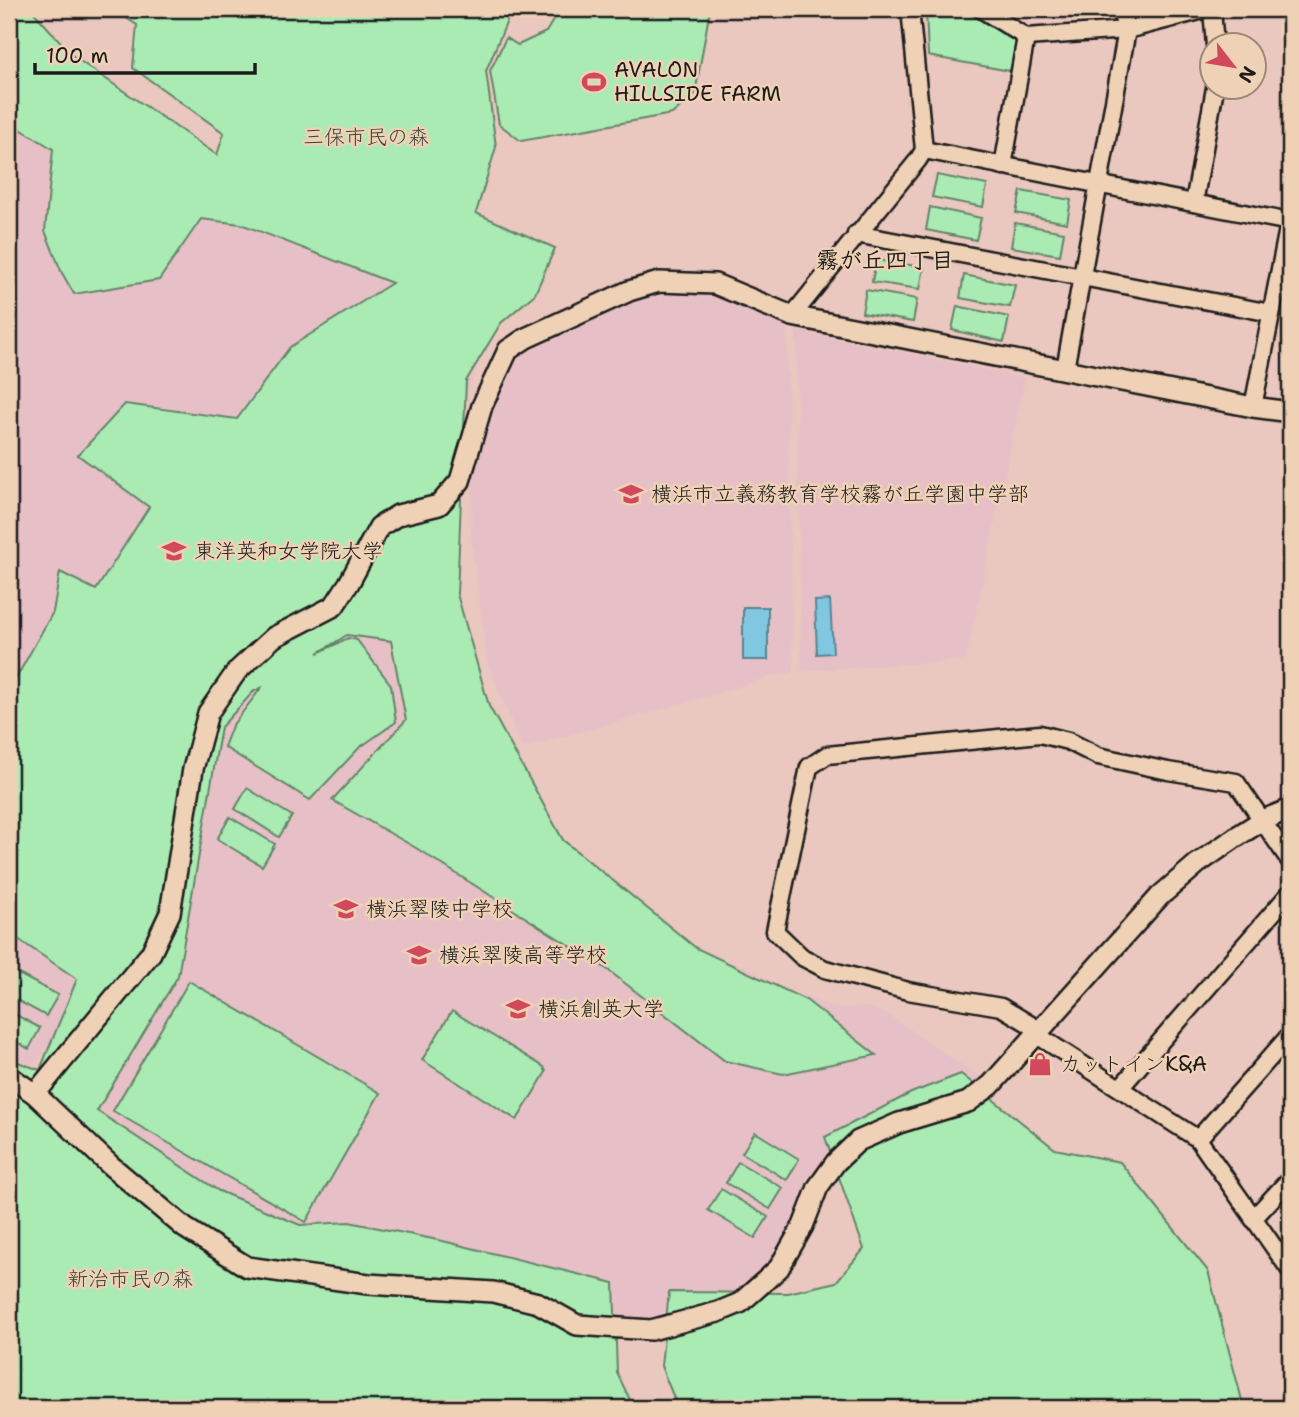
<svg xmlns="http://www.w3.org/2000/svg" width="1299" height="1417" viewBox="0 0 1299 1417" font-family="'Shantell Sans','Klee One',sans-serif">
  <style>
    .built { fill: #e6c0c6 }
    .green { fill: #aaebb4; stroke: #638468; stroke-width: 2 }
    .water { fill: #81c7e2; stroke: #598393; stroke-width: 2 }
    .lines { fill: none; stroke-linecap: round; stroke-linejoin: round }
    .minor-casing { stroke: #1c1c1c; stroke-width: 21 }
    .tertiary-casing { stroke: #1c1c1c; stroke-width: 24 }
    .minor { stroke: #efd1b5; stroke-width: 16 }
    .tertiary { stroke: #efd1b5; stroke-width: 19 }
    .labels { text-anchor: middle; stroke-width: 5; stroke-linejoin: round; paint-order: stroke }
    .poi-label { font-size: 21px; fill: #1c1c1c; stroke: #efd1b5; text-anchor: start }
    .park-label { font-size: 21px; fill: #38453a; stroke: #efd1b5 }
    .neighbourhood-label { font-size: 23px; font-weight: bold; fill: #1c1c1c; stroke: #efd1b5 }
  </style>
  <rect width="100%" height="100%" fill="#eac7bf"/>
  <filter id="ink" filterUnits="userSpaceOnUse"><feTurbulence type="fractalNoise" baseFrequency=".0143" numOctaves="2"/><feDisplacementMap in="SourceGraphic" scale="14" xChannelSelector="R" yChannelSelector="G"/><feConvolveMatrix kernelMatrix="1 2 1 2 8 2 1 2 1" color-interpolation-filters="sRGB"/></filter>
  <g filter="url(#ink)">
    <g class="built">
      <path d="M9 96 485 317 482 355 445 446 259 630 103 977 35 1064 9 1058Z"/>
      <path d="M659 290 702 291 740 302 786 325 787 330 793 672 773 676 716 694 522 748 487 661 471 537 474 451 504 375 519 350Z"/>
      <path d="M796 330 1025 378 966 660 801 671Z"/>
      <path d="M450 506 459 600 487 720 542 813 616 903 677 946 744 966 779 987 836 1008 869 1007 893 1018 985 1081 849 1139 780 1256 746 1293 644 1325 620 1319 550 1285 301 1263 52 1087 226 705Z"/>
    </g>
    <g class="green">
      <path d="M9 9H31L74 57 217 155 224 133 133 68 137 25 112 9H512L486 71 496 147 476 213 555 248 535 294 501 323 466 381 457 594 489 706 563 840 696 948 806 1000 876 1055 783 1074 725 1061 608 970 416 848 332 800 406 720 391 641 347 635 318 653 348 638 357 640 391 685 396 722 359 748 310 800 224 747 232 726 261 688 254 691 221 727 178 976 97 1111 219 1191 300 1225 349 1222 443 1241 614 1283 617 1373 634 1408H175L147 1400 135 1408H9V1059L40 1070 77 979 9 933V691L53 612 60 572 96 590 149 507 78 455 125 404 237 419 290 347 392 283 241 224 201 219 159 280 74 294 62 273 45 231 53 149 9 122Z"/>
      <path d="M560 9H710L695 94 672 114 521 141 499 124 490 71 506 38 518 45 546 32Z"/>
      <path d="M926 9H962L1018 43 1010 71 928 56Z"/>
      <path d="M937 175 987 185 983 207 932 197Z"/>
      <path d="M1021 191 1071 200 1067 223 1016 213Z"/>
      <path d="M930 207 981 218 976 240 926 230Z"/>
      <path d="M1015 223 1064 232 1060 255 1011 247Z"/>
      <path d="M876 260 924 267 920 289 872 282Z"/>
      <path d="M964 275 1015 285 1010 307 960 298Z"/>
      <path d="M866 290 917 299 913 322 862 313Z"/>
      <path d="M957 306 1009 317 1004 342 952 330Z"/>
      <path d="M247 788 292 816 279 837 235 809Z"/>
      <path d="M230 817 275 844 262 866 217 839Z"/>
      <path d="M11 970 58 995 46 1016 9 996V974Z"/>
      <path d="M189 981 380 1093 306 1222 113 1111Z"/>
      <path d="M9 1011 40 1028 29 1049 9 1038Z"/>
      <path d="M452 1011 544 1067 546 1072 517 1120 422 1060Z"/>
      <path d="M961 1074 1055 1149 1120 1162 1208 1271 1244 1408H1102L1071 1398V1408H678L661 1366 669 1292 788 1293 836 1282 864 1249 825 1137 911 1093Z"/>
      <path d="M755 1132 799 1159 787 1180 742 1153Z"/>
      <path d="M738 1162 783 1188 770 1209 726 1183Z"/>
      <path d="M721 1189 768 1217 755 1238 708 1210Z"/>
    </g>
    <g class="water">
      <path d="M830 600 833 653 817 654 815 601Z"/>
      <rect x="743" y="607" width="25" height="53"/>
    </g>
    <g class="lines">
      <g class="minor-casing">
        <g id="minor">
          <path d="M981 9 1026 37 1003 166"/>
          <path d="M1212 9 1215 46"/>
          <path d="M1026 37 1127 30 1207 9"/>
          <path d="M924 150 1290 222"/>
          <path d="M1194 203 1215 88"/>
          <path d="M856 234 1271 313"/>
          <path d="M792 316 918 160 924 150 910 9"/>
          <path d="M1065 369 1127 30 1120 9"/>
          <path d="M1253 407 1290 218"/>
          <path d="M1290 861 1236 782 1168 771 1098 756 1068 741 1040 734 827 755 809 767 775 931 802 957 825 969 908 991 1001 1007 1031 1025 1037 1035 1198 1139 1290 1270"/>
          <path d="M1120 1088 1290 893"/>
          <path d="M1198 1139 1290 1035"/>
          <path d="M1253 1219 1290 1179"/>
        </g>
      </g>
      <g class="tertiary-casing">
        <g id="tertiary">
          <path d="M9 1076 35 1094 110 1165 185 1228 247 1267 368 1284 493 1292 538 1303 577 1325 651 1330 718 1312 740 1303 766 1280 779 1268 803 1226 818 1187 836 1162 858 1141 899 1123 968 1102 991 1085 1160 896 1197 864 1236 837 1263 820 1290 809"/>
          <path d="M35 1094 151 953 170 913 193 769 208 713 237 671 274 637 334 606 349 583 379 527 398 515 439 505 460 481 482 406 508 350 526 338 629 291 659 282 715 284 792 316 1253 407 1290 412"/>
        </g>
      </g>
      <use href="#minor" class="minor"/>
      <use href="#tertiary" class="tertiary"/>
    </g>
  </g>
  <defs>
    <g id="stadium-bare" transform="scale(1.89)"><path d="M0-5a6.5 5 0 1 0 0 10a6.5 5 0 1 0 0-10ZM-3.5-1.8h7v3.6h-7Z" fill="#d1495b" stroke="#efd1b5" stroke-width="2.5" paint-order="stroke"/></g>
    <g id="school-bare" transform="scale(1.89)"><path d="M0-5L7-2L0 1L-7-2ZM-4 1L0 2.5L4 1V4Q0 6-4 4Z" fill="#d1495b" stroke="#efd1b5" stroke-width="2.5" paint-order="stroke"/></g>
    <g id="university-bare" transform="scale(1.89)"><path d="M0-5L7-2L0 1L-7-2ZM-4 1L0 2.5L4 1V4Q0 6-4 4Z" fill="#d1495b" stroke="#efd1b5" stroke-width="2.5" paint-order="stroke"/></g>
    <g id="shop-bare" transform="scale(1.89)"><path d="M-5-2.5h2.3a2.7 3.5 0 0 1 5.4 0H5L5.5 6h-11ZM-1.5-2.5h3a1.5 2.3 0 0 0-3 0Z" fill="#d1495b" stroke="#efd1b5" stroke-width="2.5" paint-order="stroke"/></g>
  </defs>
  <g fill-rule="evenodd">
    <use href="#stadium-bare" x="594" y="82"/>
    <use href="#school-bare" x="631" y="494"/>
    <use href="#university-bare" x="174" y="551"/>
    <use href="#school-bare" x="346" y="909"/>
    <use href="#school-bare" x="419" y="955"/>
    <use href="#university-bare" x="518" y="1009"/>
    <use href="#shop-bare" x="1040" y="1064"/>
  </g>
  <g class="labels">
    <g class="poi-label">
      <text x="614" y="77">AVALON<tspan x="614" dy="24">HILLSIDE FARM</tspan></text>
      <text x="651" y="501">横浜市立義務教育学校霧が丘学園中学部</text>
      <text x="194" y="558">東洋英和女学院大学</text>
      <text x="366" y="916">横浜翠陵中学校</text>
      <text x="439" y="962">横浜翠陵高等学校</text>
      <text x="538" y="1016">横浜創英大学</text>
      <text x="1060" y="1071">カットインK&amp;A</text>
    </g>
    <g class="park-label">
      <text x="366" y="144">三保市民の森</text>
      <text x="130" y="1286">新治市民の森</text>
    </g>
    <g class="neighbourhood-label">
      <text x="885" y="268">霧が丘四丁目</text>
    </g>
  </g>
  <rect width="1299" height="1417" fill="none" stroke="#efd1b5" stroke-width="35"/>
  <rect x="18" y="18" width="1264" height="1382" fill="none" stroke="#1c1c1c" stroke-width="2.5" filter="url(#ink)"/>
  <g transform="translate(1233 66) rotate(121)"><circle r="33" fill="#efd1b5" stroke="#9b8978" stroke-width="2"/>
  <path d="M0-5L12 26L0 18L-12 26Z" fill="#d1495b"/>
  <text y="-10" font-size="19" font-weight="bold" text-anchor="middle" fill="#1c1c1c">N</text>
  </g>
  <path d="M35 63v10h220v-10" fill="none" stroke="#1c1c1c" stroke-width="3.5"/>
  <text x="46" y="63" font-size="21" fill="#1c1c1c" stroke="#efd1b5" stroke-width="5" paint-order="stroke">100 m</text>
</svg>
